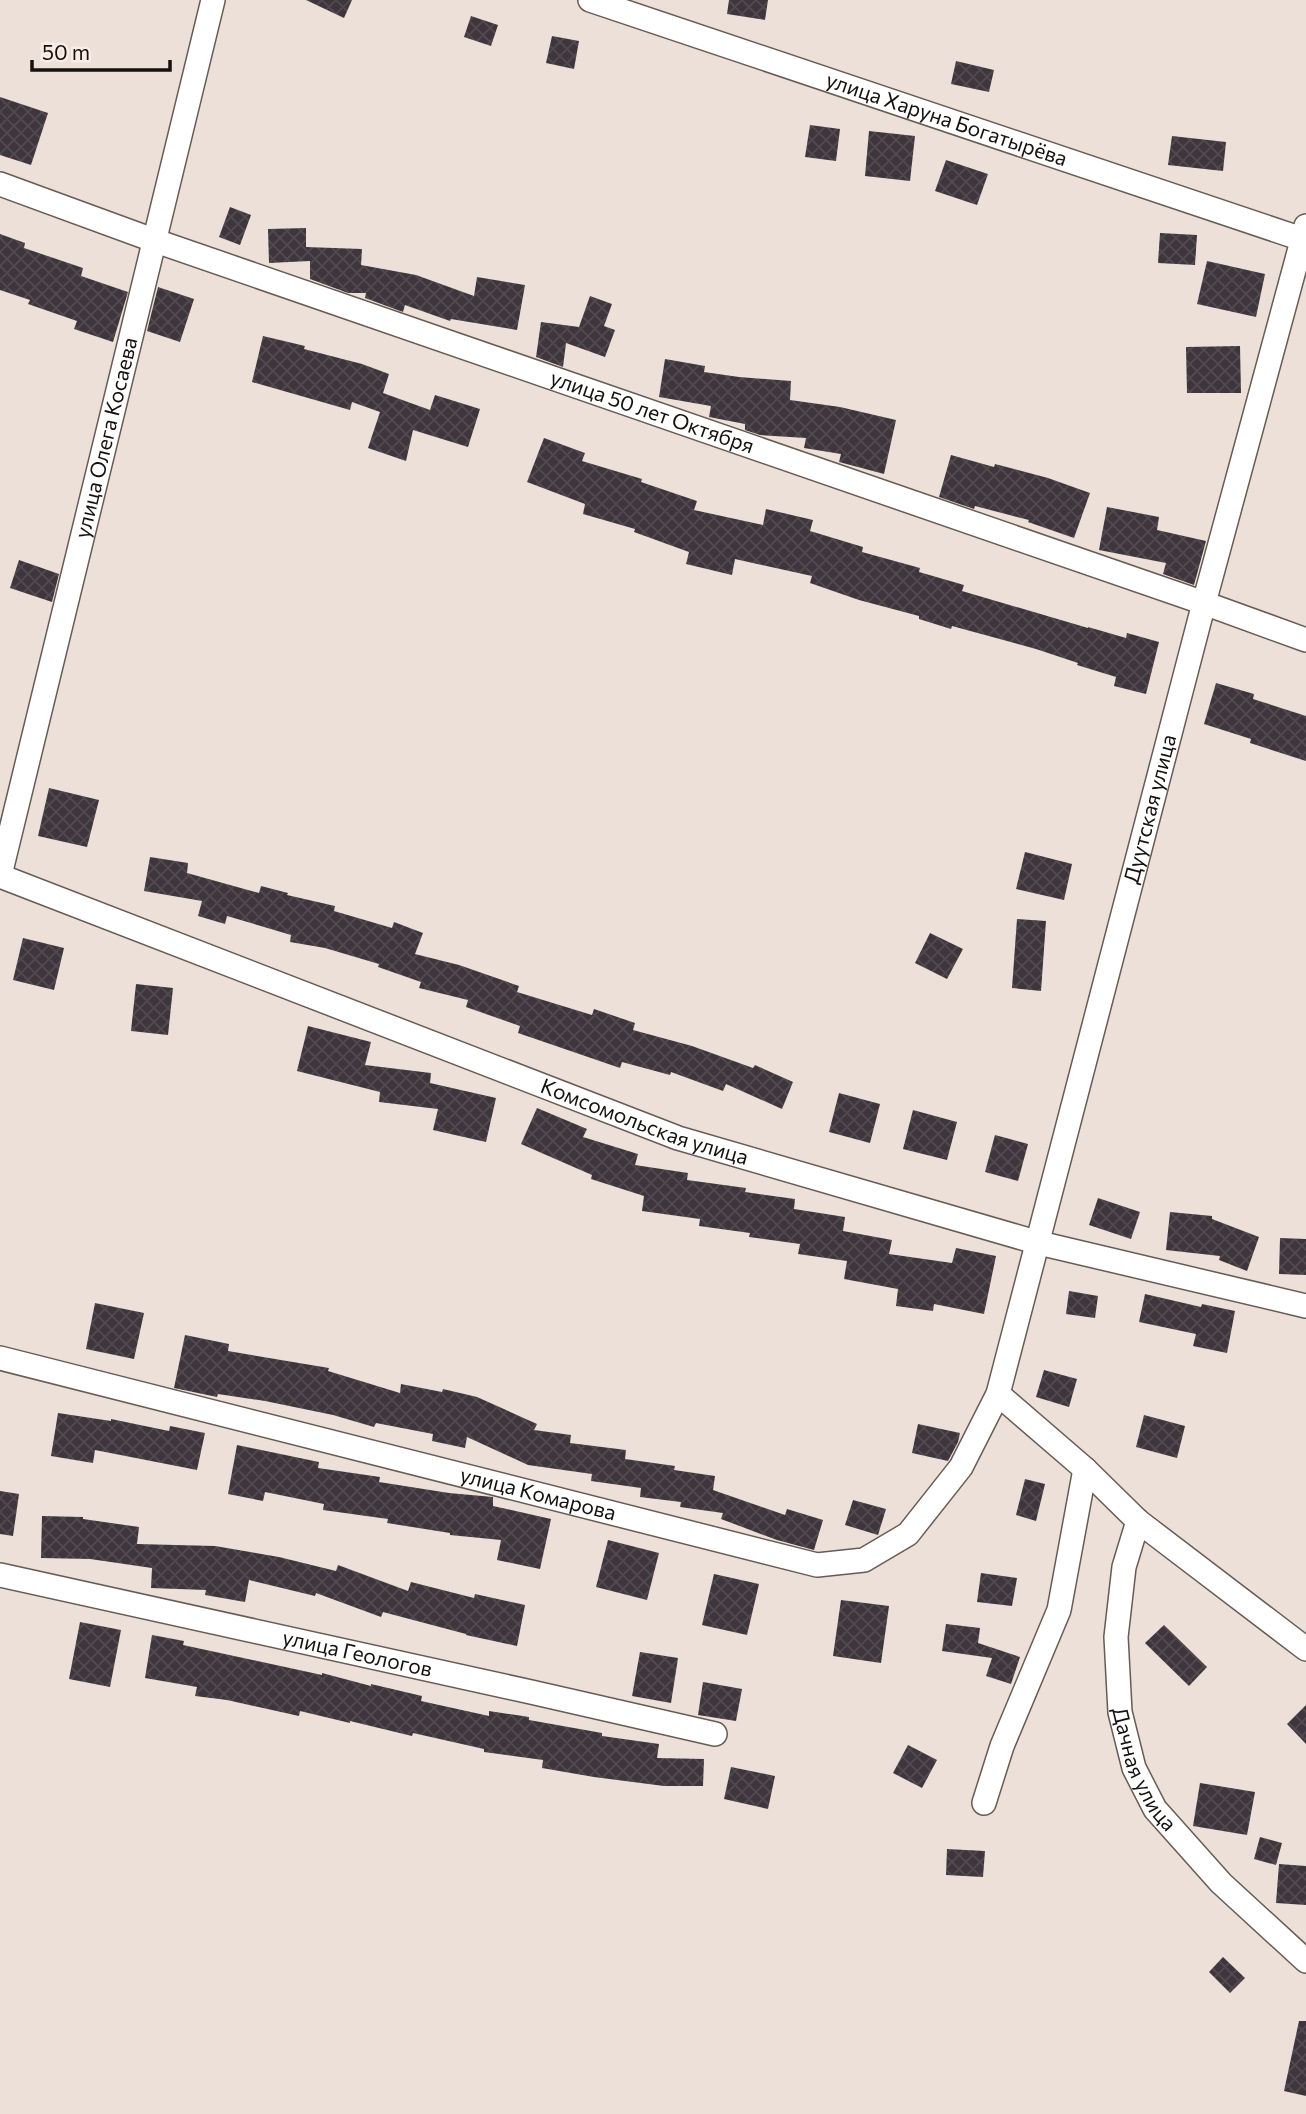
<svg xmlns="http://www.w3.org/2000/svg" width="1306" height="2114" viewBox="0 0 1306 2114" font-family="Commissioner,sans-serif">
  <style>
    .building { fill: url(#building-cross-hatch) }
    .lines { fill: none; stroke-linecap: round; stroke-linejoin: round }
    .minor-casing { stroke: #675c55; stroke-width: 26 }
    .minor { stroke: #fff; stroke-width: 23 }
    .labels { text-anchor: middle; stroke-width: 7; stroke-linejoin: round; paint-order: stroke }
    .street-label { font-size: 21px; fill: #15110e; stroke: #faede5 }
  </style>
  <defs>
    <pattern id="building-cross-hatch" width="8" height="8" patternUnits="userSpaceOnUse" patternTransform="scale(1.75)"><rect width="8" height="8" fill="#3f363d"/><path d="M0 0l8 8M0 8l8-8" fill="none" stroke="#514a4f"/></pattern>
  </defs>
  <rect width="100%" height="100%" fill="#ede0d8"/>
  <g class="building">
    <path d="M306 0H352L344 18Z"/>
    <path d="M729 0H768L765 20 727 14Z"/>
    <path d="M471 16 498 25 491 46 464 37Z"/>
    <path d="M552 36 579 41 574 69 546 63Z"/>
    <path d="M956 61 994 70 989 92 951 84Z"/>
    <path d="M0 97 48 113 31 165 0 155Z"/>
    <path d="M810 125 840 129 836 161 805 157Z"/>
    <path d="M869 131 915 136 910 181 865 176Z"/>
    <path d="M1172 136 1226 142 1223 171 1168 165Z"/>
    <path d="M946 160 988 174 977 205 935 191Z"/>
    <path d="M230 207 251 215 240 245 219 237Z"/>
    <path d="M306 228V247L362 249 361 265 416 275 474 296 477 277 525 285 517 330 451 319 450 321 405 305 403 312 365 298 366 293H348L310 279V261L269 263 268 229Z"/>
    <path d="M1160 233 1197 235 1195 265 1158 263Z"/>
    <path d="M0 234 25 243 24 248 83 268 81 276 128 292 113 342 74 329 77 321 28 304 30 300 0 290Z"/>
    <path d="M1207 261 1265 274 1256 317 1197 304Z"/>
    <path d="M158 287 194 299 180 342 147 331Z"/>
    <path d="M590 296 612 304 604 326 615 330 605 357 566 343 563 367 536 357 541 322 579 327Z"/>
    <path d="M263 336 305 346 304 349 362 364 389 374 383 393 430 410 435 395 480 409 468 447 413 430 406 461 368 448 380 412 352 402 350 410 252 382Z"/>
    <path d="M1240 346 1241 393H1187L1186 347Z"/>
    <path d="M665 359 705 366 704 372 739 377 791 381 790 400 840 407 896 420 884 474 839 462 841 454 804 448 806 438 760 435 745 430V424L709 417 711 406 659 397Z"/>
    <path d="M544 438 585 453 582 461 642 479 641 482 697 501 694 510 763 525 766 509 813 520 810 531 863 547 862 552 920 568 919 572 964 585 962 591 1088 628V627L1126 638 1127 633 1159 642 1146 694 1114 686 1116 677 1077 665 1078 663 1036 649 952 626 951 629 919 619V616L859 600 810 583 812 576 735 559 732 575 686 564 689 552 634 532 635 529 583 514 585 504 527 482Z"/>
    <path d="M951 455 994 467 995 464 1048 478 1090 493 1074 538 1028 522 1029 520 975 506 974 509 939 497Z"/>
    <path d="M1107 507 1159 517 1157 530 1206 541 1194 585 1163 574 1166 563 1099 550Z"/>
    <path d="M19 560 59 574 52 602 10 588Z"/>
    <path d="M1216 683 1254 694 1253 699 1306 716V761L1250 743 1251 739 1204 724Z"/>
    <path d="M49 788 99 800 87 847 38 836Z"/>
    <path d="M1025 852 1072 864 1064 900 1016 889Z"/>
    <path d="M150 857 188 863 187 873 259 893 261 886 288 893 287 895 335 906 334 911 392 928 394 922 423 933 415 954 459 965 519 986 517 992 592 1015 594 1009 635 1023 633 1030 692 1046 753 1068 755 1065 793 1082 782 1109 726 1084 723 1091 671 1072 670 1075 622 1062 620 1068 518 1033 520 1026 466 1007 468 1000 419 988 421 982 378 967 379 964 325 948 290 942 291 935 227 916 225 924 198 916 202 901 144 891Z"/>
    <path d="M1017 919 1046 921 1041 991 1012 988Z"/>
    <path d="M930 933 963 949 947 979 915 963Z"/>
    <path d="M23 938 64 948 54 990 13 980Z"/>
    <path d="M136 984 173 988 168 1035 131 1031Z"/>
    <path d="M308 1026 371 1042 365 1065 431 1073 430 1083 496 1098 486 1142 433 1130 438 1109 379 1102 380 1092 297 1071Z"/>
    <path d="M839 1093 880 1104 870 1143 829 1132Z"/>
    <path d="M537 1108 587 1129 583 1137 638 1154 635 1165 688 1173 687 1180 746 1188 745 1192 795 1199 794 1209 845 1217 843 1231 892 1240 889 1254 952 1263 956 1248 996 1256 984 1314 934 1304 933 1311 896 1306 898 1289 844 1279 847 1261 798 1254 800 1244 749 1237 750 1233 699 1226 700 1219 642 1211 644 1196 591 1179 592 1175 521 1144Z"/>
    <path d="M913 1110 957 1122 947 1160 903 1149Z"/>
    <path d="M995 1135 1028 1144 1018 1181 985 1172Z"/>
    <path d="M1098 1198 1140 1212 1131 1239 1089 1225Z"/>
    <path d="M1170 1212 1212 1216V1219L1259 1237 1247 1271 1219 1260 1220 1256 1166 1250Z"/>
    <path d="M1280 1238 1306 1239V1275L1279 1274Z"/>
    <path d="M1069 1291 1098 1296 1095 1318 1066 1314Z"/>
    <path d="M1145 1294 1201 1307 1202 1304 1235 1311 1227 1353 1193 1346 1196 1334 1139 1322Z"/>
    <path d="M95 1303 144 1313 134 1359 86 1349Z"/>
    <path d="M185 1335 229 1344 228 1351 329 1368 328 1371 400 1393 401 1384 442 1392 443 1389 477 1397 537 1424 534 1430 571 1435 570 1443 626 1450 625 1459 675 1466 674 1470 715 1476 713 1490 785 1515 787 1509 823 1520 814 1550 777 1540 721 1519 723 1513 680 1507 681 1502 640 1497 641 1488 591 1481 592 1474 528 1465 467 1437 465 1448 432 1441 433 1434 376 1423 374 1427 333 1415 265 1401 218 1394 217 1397 174 1388Z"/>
    <path d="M1044 1370 1077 1379 1069 1407 1036 1397Z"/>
    <path d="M58 1413 111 1421V1419L169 1431 170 1426 205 1433 197 1470 95 1450 93 1463 51 1456Z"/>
    <path d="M1144 1415 1185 1426 1177 1458 1136 1447Z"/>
    <path d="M918 1424 960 1433 958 1442 948 1461 912 1453Z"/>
    <path d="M237 1445 319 1462 318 1468 380 1477 379 1482 449 1493 493 1497V1506L551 1519 540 1569 497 1560 501 1540 450 1535V1533L387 1523 388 1519 323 1510 324 1504 265 1492 263 1501 228 1494Z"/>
    <path d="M1025 1479 1045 1484 1036 1521 1016 1515Z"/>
    <path d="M0 1491 19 1494 13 1536 0 1534Z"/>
    <path d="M853 1500 886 1509 878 1535 845 1525Z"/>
    <path d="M42 1516 83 1517V1519L139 1527 137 1544 215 1546 279 1557 336 1571 338 1565 408 1591 411 1582 474 1598 475 1594 525 1605 517 1646 466 1635V1634L383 1612 381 1617 316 1593 315 1596 249 1580 245 1602 205 1595 206 1590 151 1588 152 1568 90 1559 41 1558Z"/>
    <path d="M608 1540 659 1553 647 1600 596 1587Z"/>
    <path d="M981 1573 1017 1578 1012 1606 977 1602Z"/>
    <path d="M714 1574 759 1584 747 1635 702 1625Z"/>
    <path d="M841 1600 889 1606 881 1663 833 1656Z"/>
    <path d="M80 1622 121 1630 110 1687 69 1679Z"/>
    <path d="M946 1624 980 1628 978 1643 1020 1657 1011 1684 986 1676 992 1658 942 1651Z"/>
    <path d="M1164 1625 1207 1667 1189 1686 1145 1643Z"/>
    <path d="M152 1635 184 1641 183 1645 322 1675V1673L371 1686V1684L422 1696 421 1701 489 1716V1711L529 1717V1720L602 1733V1736L659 1744 657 1758 704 1759 703 1786H664L594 1777 542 1768 543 1760 484 1752V1749L413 1733 412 1736 350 1721V1723L300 1711 299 1716 227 1700 195 1696 197 1687 145 1678Z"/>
    <path d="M640 1652 678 1658 671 1703 632 1696Z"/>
    <path d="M703 1682 742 1689 736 1721 698 1715Z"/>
    <path d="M1306 1705V1744L1287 1724Z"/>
    <path d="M908 1745 937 1760 922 1788 893 1773Z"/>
    <path d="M731 1767 775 1776 768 1809 724 1799Z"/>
    <path d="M1200 1783 1255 1792 1247 1835 1193 1826Z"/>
    <path d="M1260 1837 1282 1843 1276 1865 1254 1859Z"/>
    <path d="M947 1849 985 1851 983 1877 946 1875Z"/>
    <path d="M1279 1864 1306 1866V1905L1276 1903Z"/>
    <path d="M1223 1957 1245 1978 1230 1993 1209 1972Z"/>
    <path d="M1299 2021H1306V2096L1284 2091Z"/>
  </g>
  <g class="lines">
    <g class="minor-casing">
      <g id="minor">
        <path id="s1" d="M590 0 1302 239"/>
        <path id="s2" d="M0 184 153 240 1204 603 1306 640"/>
        <path id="s3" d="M0 875 213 0"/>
        <path id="s4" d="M0 876 678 1138 1039 1243 1306 1306"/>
        <path id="s5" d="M0 1358 817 1565 864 1560 908 1534 961 1467 998 1394 1204 603 1306 226"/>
        <path d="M998 1394 1085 1469 1138 1521 1306 1649"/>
        <path id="s6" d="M1138 1521 1124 1567 1116 1637 1120 1712 1134 1768 1155 1809 1221 1883 1306 1961"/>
        <path id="s7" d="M0 1575 531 1692 715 1734"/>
        <path d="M984 1803 1002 1746 1059 1610 1085 1469"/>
      </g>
    </g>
    <use href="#minor" class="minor"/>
  </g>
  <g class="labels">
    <g class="street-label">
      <text dy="7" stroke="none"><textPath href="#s1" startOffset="376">улица Харуна Богатырёва</textPath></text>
      <text dy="7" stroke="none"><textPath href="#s2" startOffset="691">улица 50 лет Октября</textPath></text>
      <text dy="7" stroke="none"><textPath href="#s3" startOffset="450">улица Олега Косаева</textPath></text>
      <text dy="7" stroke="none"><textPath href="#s5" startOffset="1713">Дуутская улица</textPath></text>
      <text dy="7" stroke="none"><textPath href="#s4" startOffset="690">Комсомольская улица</textPath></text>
      <text dy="7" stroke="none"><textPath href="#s5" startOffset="555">улица Комарова</textPath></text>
      <text dy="7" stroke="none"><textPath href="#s7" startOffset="366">улица Геологов</textPath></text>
      <text dy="7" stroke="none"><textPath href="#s6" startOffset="256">Дачная улица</textPath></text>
    </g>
  </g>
  <path d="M32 60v10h138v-10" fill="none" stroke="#15110e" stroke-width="3.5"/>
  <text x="42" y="60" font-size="21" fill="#15110e" stroke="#faede5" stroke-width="5" paint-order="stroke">50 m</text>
</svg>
